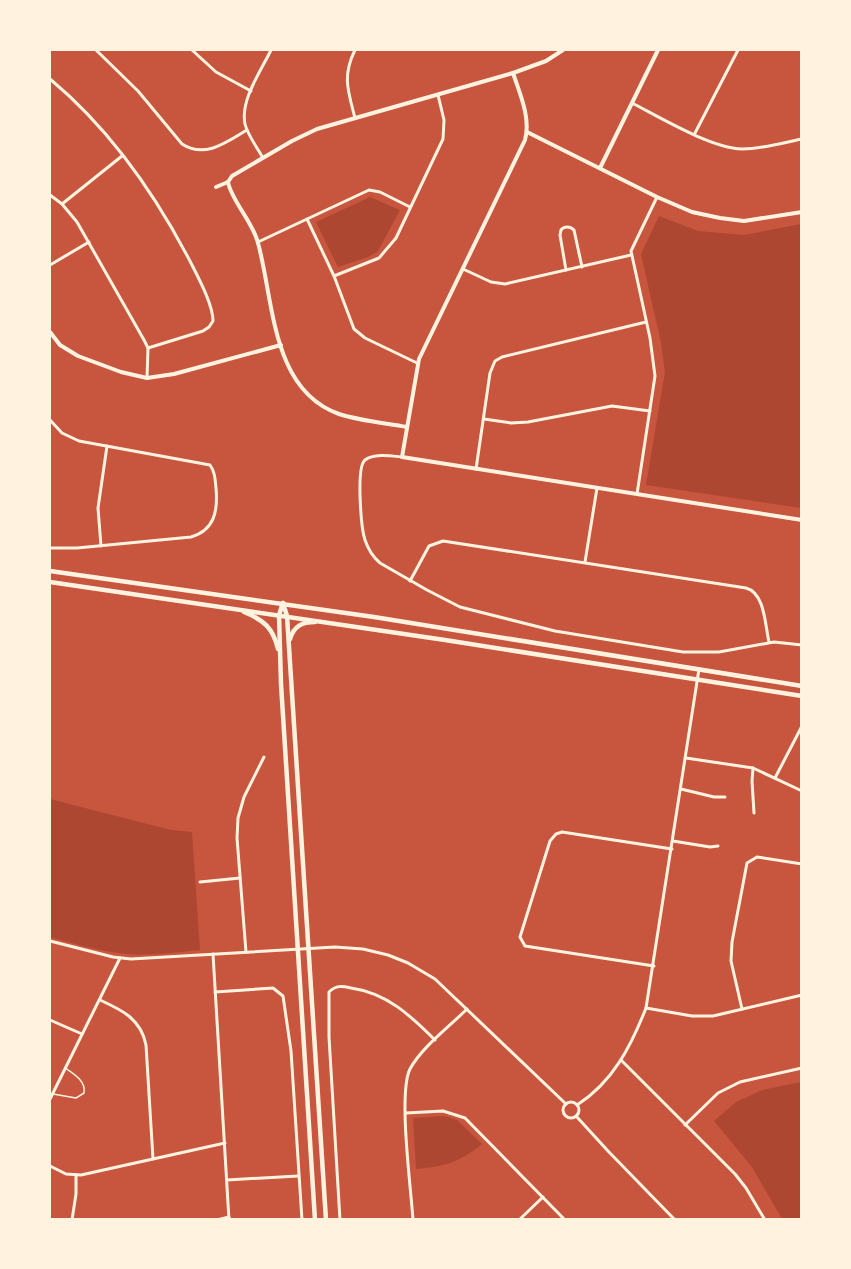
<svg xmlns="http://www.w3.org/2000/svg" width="851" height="1269" viewBox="0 0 851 1269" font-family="Rubik,sans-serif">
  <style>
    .green { fill: #ae4732 }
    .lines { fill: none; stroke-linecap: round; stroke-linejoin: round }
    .service { stroke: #fff3e0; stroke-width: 1.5 }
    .minor { stroke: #fff3e0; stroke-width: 3 }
    .tertiary { stroke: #fff3e0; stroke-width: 4 }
    .secondary { stroke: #fff3e0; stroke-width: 4.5 }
  </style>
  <rect width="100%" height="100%" fill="#c8553d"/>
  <g class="green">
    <path d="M370 197 400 210 378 251 368 257 338 267 316 222Z"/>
    <path d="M659 216 698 231 744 235 801 224V508L646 485 665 372 661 343 641 254Z"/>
    <path d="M50 799 171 830 192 832 200 950C176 952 152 956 128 954 102 952 75 944 50 937Z"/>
    <path d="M801 1082V1218L782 1219 752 1167 714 1121 736 1102 762 1090Z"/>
    <path d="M444 1116 457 1120 482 1144C459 1163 445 1166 416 1169L413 1118Z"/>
  </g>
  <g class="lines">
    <path class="service" d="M53 1094 76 1098 84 1093C86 1081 74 1074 65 1068"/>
    <g class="minor">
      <path d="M96 50 138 91 182 144C205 159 227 142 247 130"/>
      <path d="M192 50 216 72 251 91"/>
      <path d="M355 50C342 76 348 91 355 118"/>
      <path d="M50 79C110 129 156 195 192 265 199 279 213 305 213 321L209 327 203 331 148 348"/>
      <path d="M632 103C661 118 711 148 742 149 762 149 782 143 802 139"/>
      <path d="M695 133 738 50"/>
      <path d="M263 158C257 147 248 136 245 124 240 100 261 71 271 50"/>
      <path d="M50 195 62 204 77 222 144 340 148 348 147 378"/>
      <path d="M62 204 122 156"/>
      <path d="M307 219 334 276 354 329 365 338 417 363"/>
      <path d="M258 242 369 190 380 192 410 207"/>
      <path d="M50 265 89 242"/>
      <path d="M463 269 491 282 505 284 631 255"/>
      <path d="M566 270 560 235 561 230C564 226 570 226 574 230L582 267"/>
      <path d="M334 276 379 258 396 238 443 139 444 120 438 95"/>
      <path d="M484 419 511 423 528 422 612 406 650 411"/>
      <path d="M50 420 62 433 79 441 210 465C215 472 215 479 216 488 218 510 215 530 191 537L77 548H50"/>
      <path d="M402 457C392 456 374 453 365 460 356 467 361 528 365 540 368 549 373 557 380 563L427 590 460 607 555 631 683 652H719L774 642 802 645"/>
      <path d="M476 469 490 373 495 361 502 357 646 322"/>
      <path d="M637 494 655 376 650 338 631 251 657 197"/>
      <path d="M101 546 98 508 107 446"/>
      <path d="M585 562 597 488"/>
      <path d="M410 581 429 546 443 541 746 588C765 593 765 625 769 642"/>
      <path d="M686 758 753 768 802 791"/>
      <path d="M753 768 752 781 754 813"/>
      <path d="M775 778 802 726"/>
      <path d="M681 789 714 797H725"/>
      <path d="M673 841 710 847 718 846"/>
      <path d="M200 882 240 878"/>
      <path d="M50 941 113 957 131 959 335 947 363 949 388 955 408 963 435 979 566 1104"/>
      <path d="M246 952 237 838 238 818 244 797 264 757"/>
      <path d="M213 954 229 1220"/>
      <path d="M654 966 525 946 520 937 550 841 556 834 562 832 672 849"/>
      <path d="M215 992 273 988 283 996 291 1051 302 1220"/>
      <path d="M100 1000C122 1010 141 1019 146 1045L153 1159"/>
      <path d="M646 1008 692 1016H713L802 995"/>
      <path d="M742 1009 731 961 732 942 747 863 757 857 802 864"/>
      <path d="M50 1020 82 1034"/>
      <path d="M622 1061 735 1174 746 1188 765 1220"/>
      <path d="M50 1099 120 958"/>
      <circle cx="571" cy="1110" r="8"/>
      <path d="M577 1105C613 1082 631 1046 646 1008L699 669"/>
      <path d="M406 1113 443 1111 465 1118 565 1220"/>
      <path d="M576 1116 608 1151 675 1220"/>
      <path d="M685 1125 718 1093 740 1082 802 1068"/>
      <path d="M50 1166 66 1174 81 1175 225 1143"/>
      <path d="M227 1180 298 1176"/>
      <path d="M72 1220 76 1194V1175"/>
      <path d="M217 1220 229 1217"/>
      <path d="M340 1220 329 1037V992C336 985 342 986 351 988 387 993 411 1016 435 1040"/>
      <path d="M413 1220C411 1188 398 1093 410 1069 421 1048 450 1026 467 1009"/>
      <path d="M519 1220 543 1197"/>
    </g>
    <g class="tertiary">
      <path d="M513 73C520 94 531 118 525 140L419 359 402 457 802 520"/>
      <path d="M527 132 657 197 692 212 720 218 744 221 802 212"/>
      <path d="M600 168 658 50"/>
      <path d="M228 182C231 200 253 222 258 243 274 301 271 390 339 414 361 421 385 423 407 427"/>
      <path d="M216 187 228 182 232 176 292 141 317 129 513 73 546 61 563 50"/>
      <path d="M50 332 60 345 78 356 121 372 147 378 174 374 281 345"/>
    </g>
    <g class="secondary">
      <path d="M50 571 374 617 802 686"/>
      <path d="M50 582 445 640 802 696"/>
      <path d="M283 603 287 616 326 1220"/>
      <path d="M283 603 279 615 281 684 315 1220"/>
      <path d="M244 612C264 620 273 628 278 649"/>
      <path d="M290 639C294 626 302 622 315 622"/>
    </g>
  </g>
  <rect width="851" height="1269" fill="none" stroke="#fff3e0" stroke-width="102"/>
</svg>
